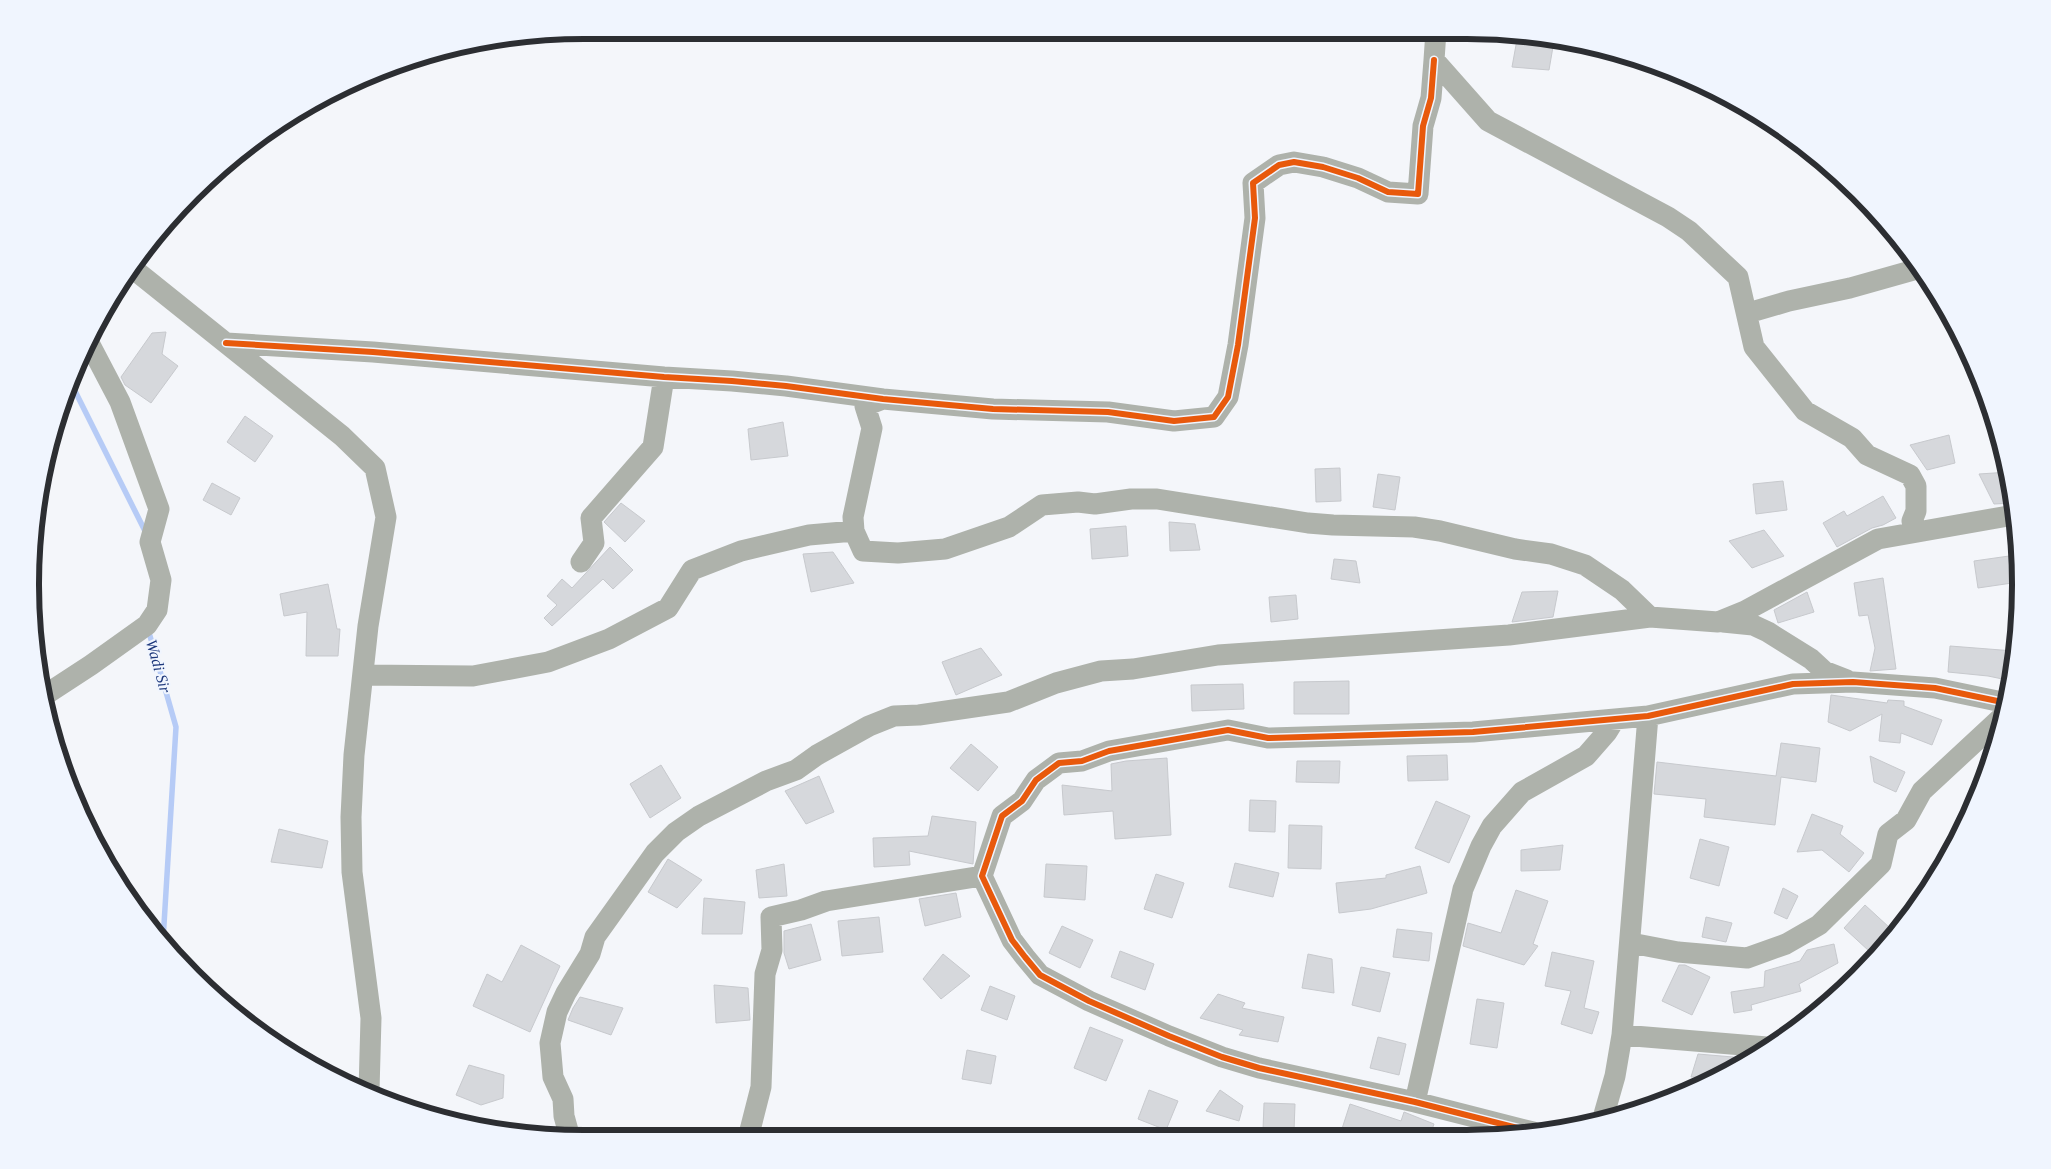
<svg xmlns="http://www.w3.org/2000/svg" width="2051" height="1169" font-family="'Times New Roman',serif">
<defs>
<pattern id="forest-firs" width="22" height="20" patternUnits="userSpaceOnUse" patternTransform="scale(1.25)"><rect width="22" height="20" fill="#d5e1fb"/><path d="M5 1l3.5 6h-7zM16 11l3.5 6h-7z" fill="#b7c1d8"/></pattern>
</defs>
<rect width="100%" height="100%" fill="#f4f6fa"/>
<!-- forest -->
<path fill="url(#forest-firs)" d="M512 35H536L399 62 407 59Z"/>
<g fill="none" stroke-linecap="round" stroke-linejoin="round">
<!-- stream -->
<path stroke="#b6cbf6" stroke-width="5.5" d="M71 383 146 533
M148 629 176 727 163 941"/>
</g>
<!-- building -->
<path fill="#d6d8dc" stroke="#c7c9cd" d="M1518 34 1554 41 1549 70 1512 67Z
M166 332 162 354 178 366 151 403 125 385 121 377 152 333Z
M245 416 273 436 255 462 227 442Z
M783 422 788 456 751 460 748 429Z
M1949 435 1955 463 1927 470 1910 445Z
M1340 468 1341 501 1316 502 1315 469Z
M2009 472 2013 503 1994 504 1979 474Z
M1378 474 1400 477 1395 510 1373 507Z
M1783 481 1787 510 1756 514 1753 484Z
M212 483 240 498 231 515 203 500Z
M1883 496 1896 518 1883 525 1872 528 1837 547 1823 523 1844 511 1847 516Z
M621 503 645 521 625 542 604 522Z
M1169 522 1195 524 1200 550 1170 551Z
M1126 526 1128 556 1092 559 1090 529Z
M1764 530 1784 556 1752 568 1729 541Z
M610 547 633 570 613 589 603 579 552 626 544 618 557 605 547 596 562 579 572 588Z
M833 552 854 583 811 592 803 554Z
M2016 555 2019 582 1978 588 1974 561Z
M1334 559 1356 561 1360 583 1331 579Z
M1883 578 1896 669 1870 671 1875 648 1868 615 1859 616 1854 583Z
M328 584 337 629H340L338 656H306L307 612 284 616 280 594Z
M1558 591 1553 617 1512 622 1522 592Z
M1807 592 1814 612 1778 623 1774 610Z
M1296 595 1298 619 1271 622 1269 597Z
M1950 646 2014 651 2012 681 1988 676 1948 672Z
M981 648 1002 675 956 695 942 662Z
M1349 681V714H1294V682Z
M1243 684 1244 709 1192 711 1191 685Z
M1831 695 1887 703 1888 700 1904 701V706L1942 720 1932 745 1901 733 1900 743 1879 741 1882 714 1850 731 1828 722Z
M1781 743 1820 748 1816 782 1781 777 1775 825 1704 817 1706 799 1654 794 1657 762 1776 776Z
M971 744 998 767 978 791 950 768Z
M1447 755 1448 780 1408 781 1407 756Z
M1870 756 1905 772 1896 792 1874 782Z
M1167 758 1171 835 1115 839 1113 811 1064 815 1062 785 1112 791 1111 764 1126 761Z
M1297 761H1340L1339 783 1296 782Z
M661 765 681 798 650 818 630 784Z
M819 776 834 812 806 824 785 791Z
M1250 800 1276 801 1275 832 1249 831Z
M1436 801 1470 816 1449 863 1415 848Z
M1812 814 1843 826 1840 834 1864 853 1849 872 1822 850 1797 852Z
M932 816 976 822 973 864 909 851 910 865 874 867 873 838 928 836Z
M1289 825 1322 826 1321 869 1288 868Z
M279 829 328 841 322 868 271 862Z
M1700 839 1729 847 1719 886 1690 878Z
M1563 845 1560 870 1521 871V850Z
M668 859 702 880 677 908 648 892Z
M1235 863 1279 873 1273 897 1229 887Z
M784 864 787 896 759 898 756 870Z
M1046 864 1087 866 1085 900 1044 897Z
M1420 866 1427 893 1371 909 1339 913 1336 883 1386 878V875Z
M1156 874 1184 883 1172 918 1144 909Z
M1783 888 1798 896 1787 919 1774 913Z
M1516 890 1548 901 1533 944 1538 946 1524 965 1463 946 1468 923 1501 933Z
M956 893 961 917 925 926 919 899Z
M704 898 745 902 742 934H702Z
M1865 905 1890 928 1869 951 1844 928Z
M879 917 883 952 842 956 838 921Z
M1706 917 1732 923 1726 942 1702 937Z
M811 924 821 960 789 969 784 953V931Z
M1062 926 1093 940 1080 968 1049 953Z
M1397 929 1432 933 1429 961 1393 957Z
M1834 944 1838 963 1799 984 1801 991 1751 1005 1752 1010 1734 1013 1731 992 1764 987 1765 971 1800 961 1807 950Z
M521 945 560 966 530 1032 473 1006 487 974 502 982Z
M1120 951 1154 964 1145 990 1111 977Z
M1552 952 1594 961 1584 1008 1599 1012 1592 1034 1561 1024 1571 991 1545 986Z
M943 954 970 976 941 999 923 979Z
M1308 954 1332 959 1334 993 1302 988Z
M1679 965H1685L1710 977 1692 1015 1662 1001Z
M1361 967 1390 973 1380 1012 1352 1005Z
M714 985 748 988 750 1020 716 1023Z
M990 986 1015 996 1007 1020 981 1010Z
M1218 994 1245 1003 1242 1008 1284 1017 1278 1042 1239 1035 1243 1030 1200 1018Z
M580 997 623 1008 611 1035 568 1020 573 1008Z
M1477 999 1504 1003 1497 1048 1470 1044Z
M1090 1027 1123 1040 1106 1081 1074 1068Z
M1378 1037 1406 1044 1399 1075 1370 1068Z
M967 1050 996 1056 991 1084 962 1079Z
M1698 1054 1733 1057 1748 1061 1717 1077H1691Z
M469 1065 504 1075 503 1098 481 1105 456 1095Z
M1149 1090 1178 1101 1166 1130 1138 1119Z
M1220 1090 1243 1106 1239 1121 1206 1111Z
M1264 1103 1295 1104 1294 1131 1263 1130Z
M1350 1104 1401 1121 1404 1112 1434 1124 1429 1138H1339Z"/>
<g fill="none" stroke-linecap="round" stroke-linejoin="round">
<!-- street -->
<path stroke="#aeb2ab" stroke-width="21" d="M1436 31 1434 60 1488 121 1668 217 1689 231 1738 277 1754 347 1805 411 1852 438 1867 455 1910 475 1916 486V511L1912 521 1916 532
M131 267 342 436 375 468 386 517 368 626 354 755 351 817 352 872 371 1018 369 1091
M1748 313 1789 301 1850 288 1921 268
M226 343 373 352 664 377 732 381 786 386 883 399 993 409 1108 412 1174 421 1214 417 1228 397 1238 345 1255 218 1253 183 1279 165 1294 162 1323 167 1358 178 1388 192 1418 194 1423 126 1431 98 1434 60
M883 399 865 406 872 428 853 517 854 531 863 551 898 553 945 549 1009 527 1042 505 1078 502 1095 504 1131 499H1157L1308 523 1333 525 1414 527 1440 531 1515 549 1551 554 1585 565 1622 590 1650 617 1718 622 1745 611 1878 539 2014 515
M581 562 594 543 591 518 653 447 664 377
M1723 622 1753 625 1768 632 1811 659 1824 671 1847 680
M363 675 473 676 548 662 609 639 668 608 692 570 741 551 809 535 854 531
M42 697 91 665 147 625 157 610 161 580 150 542 159 509 120 402 87 339
M1631 943 1678 952 1747 958 1786 944 1819 925 1881 864 1888 834 1906 820 1922 791 2004 715
M1622 1035 1767 1047
M1415 1102 1463 889 1481 846 1492 826 1522 792 1586 756 1607 732 1615 719
M1603 1118 1615 1076 1622 1035 1648 716
M1533 1132 1415 1102 1259 1068 1222 1057 1169 1036 1089 1001 1040 975 1025 957 1012 940 982 876 1002 816 1022 801 1036 780 1059 763 1082 761 1109 751 1228 730 1268 738 1473 732 1648 716 1793 684 1853 682 1935 688 2007 703
M570 1138 564 1116 563 1099 553 1077 550 1043 557 1012 566 993 590 954 595 937 655 853 676 832 699 816 766 781 796 770 817 755 869 726 894 716 919 715 1008 702 1056 683 1101 671 1133 669 1218 655 1509 635 1650 617
M748 1138 761 1087 765 974 772 950 771 917 801 910 826 901 982 876"/>
<defs>
<path id="cycleway" d="M226 343 373 352 664 377 732 381 786 386 883 399 993 409 1108 412 1174 421 1214 417 1228 397 1238 345 1255 218 1253 183 1279 165 1294 162 1323 167 1358 178 1388 192 1418 194 1423 126 1431 98 1434 60
M1533 1132 1415 1102 1259 1068 1222 1057 1169 1036 1089 1001 1040 975 1025 957 1012 940 982 876 1002 816 1022 801 1036 780 1059 763 1082 761 1109 751 1228 730 1268 738 1473 732 1648 716 1793 684 1853 682 1935 688 2007 703"/>
</defs>
<!-- cycleway casing -->
<use href="#cycleway" stroke="#f0f5fe" stroke-width="9"/>
<!-- cycleway -->
<use href="#cycleway" stroke="#e8590c" stroke-width="6"/>
</g>
<g text-anchor="middle" stroke-width="4" stroke-linejoin="round" paint-order="stroke">
<!-- water labels -->
<g font-size="16" font-style="italic" fill="#1c377b" stroke="#f0f5fe">
<text transform="translate(159 666) rotate(74)" y="6">Wadi Sir</text>
</g>
</g>
<!-- crop -->
<path d="M0 0H2051V1169H0ZM584 39H1467A545 545 0 0 1 2012 584V585A545 545 0 0 1 1467 1130H584A545 545 0 0 1 39 585V584A545 545 0 0 1 584 39Z" fill="#f0f5fe" fill-rule="evenodd"/>
<path fill="none" stroke="#2c2e32" stroke-width="6" d="M584 39H1467A545 545 0 0 1 2012 584V585A545 545 0 0 1 1467 1130H584A545 545 0 0 1 39 585V584A545 545 0 0 1 584 39Z"/>
</svg>
